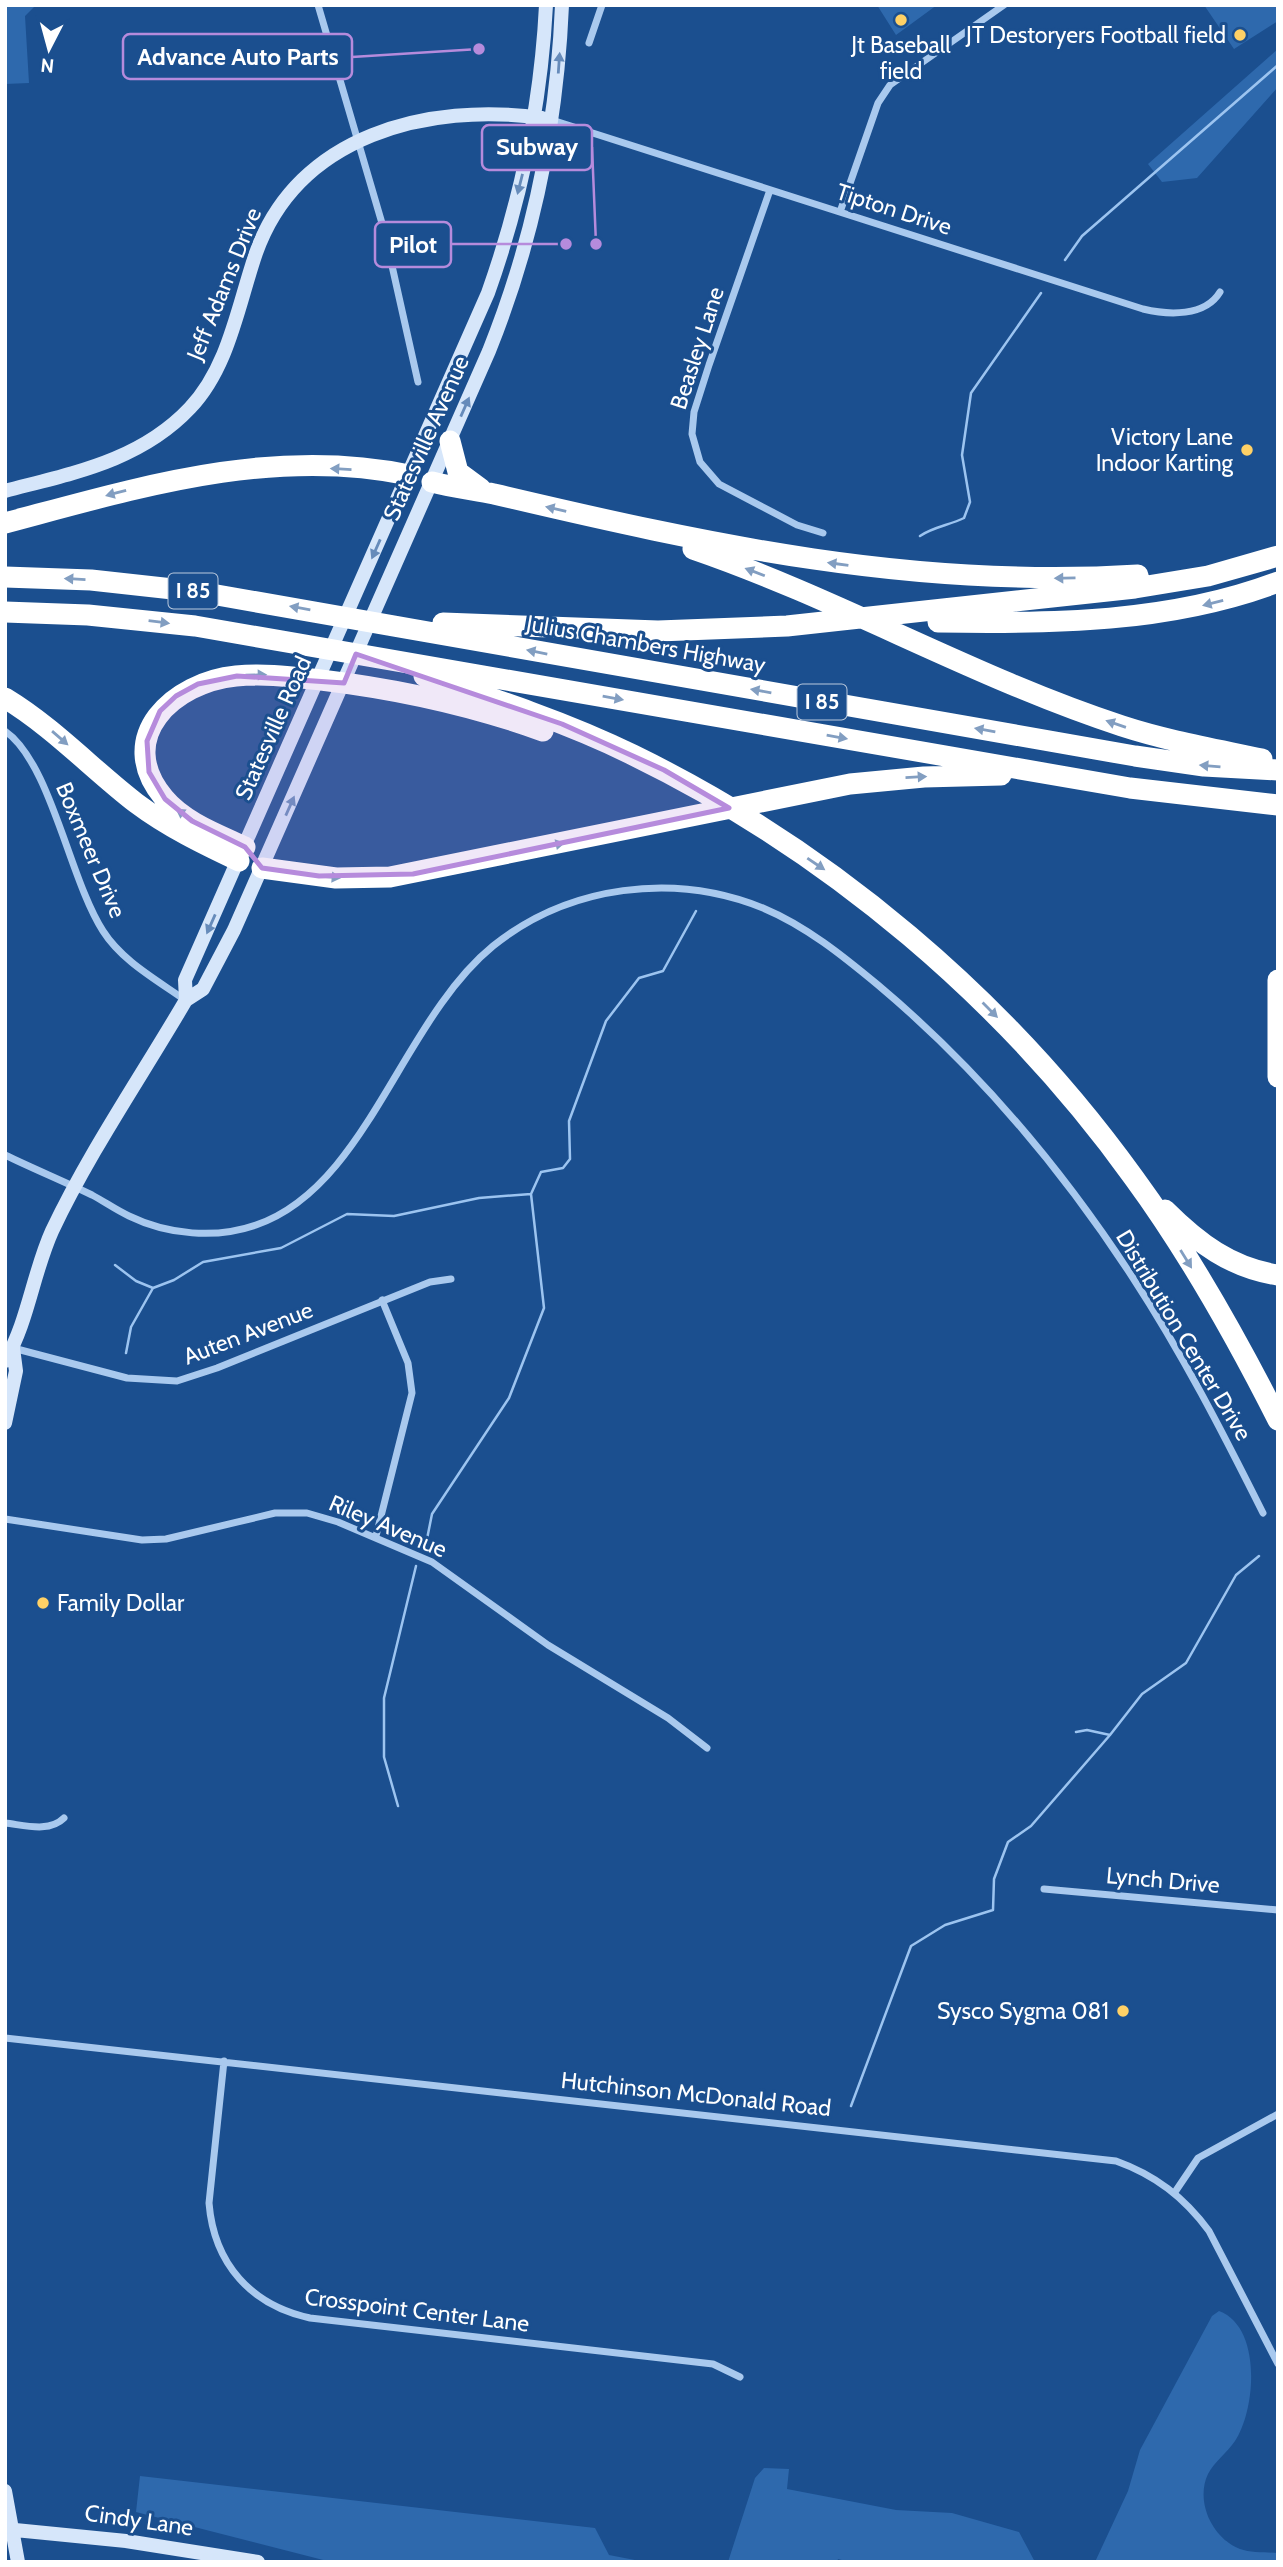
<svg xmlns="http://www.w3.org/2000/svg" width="1283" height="2567" font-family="Cabin,sans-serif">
<rect width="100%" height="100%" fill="#1b4f8f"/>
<!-- green -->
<path fill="#2e69ad" d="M5 5H36L25 16 29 83 5 84Z
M877 5H937L896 35Z
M1204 5H1278V21L1234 49Z
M1278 49V87L1197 178 1162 182 1148 164Z
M1219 2311C1262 2327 1256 2409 1235 2441 1227 2453 1214 2462 1208 2474 1195 2501 1212 2538 1240 2549 1251 2553 1267 2552 1278 2553V2562H1095L1128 2491 1140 2450 1212 2316Z
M764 2468 789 2469 787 2489 896 2510 952 2513 1019 2532 1035 2562H849L838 2559 837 2562H728L755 2478Z
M140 2476 595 2528 609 2555 645 2562H331L136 2512Z"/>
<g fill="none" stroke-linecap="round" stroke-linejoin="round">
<!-- stream -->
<path stroke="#9cc4f0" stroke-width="2.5" d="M1065 260 1082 236 1278 65
M920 536C933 527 950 525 964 518L970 502 962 455 971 393 1041 293
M115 1265 136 1281 153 1288
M126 1353 131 1327 153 1288 174 1280 203 1262 281 1248 347 1214 394 1216 479 1198 531 1194
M426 1544 432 1514 509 1398 544 1308 531 1194 541 1172 563 1168 570 1159 569 1121 606 1021 639 978 663 971 696 911
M1076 1732 1087 1730 1110 1735
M398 1806 384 1757V1698L416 1566
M851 2106 911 1946 945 1925 993 1910 994 1879 1008 1842 1031 1826 1110 1735 1142 1694 1186 1663 1236 1575 1259 1556"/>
<!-- street -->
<path stroke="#a9c9ee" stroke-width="7" d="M318 5 384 230 418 382
M589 43 602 5
M552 120 1143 309C1168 315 1205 317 1220 292
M770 190 709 365 694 412 692 434 700 462 719 484 797 525 823 533
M840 212 878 103 890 85 1004 5
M5 731C51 763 69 878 103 931 122 961 157 980 185 1000
M5 1155C34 1169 63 1181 92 1195 105 1202 116 1210 129 1216 168 1235 216 1239 256 1225 367 1187 401 1021 493 946 569 885 674 872 763 908 806 926 843 956 878 985 978 1069 1062 1169 1133 1278 1182 1353 1223 1433 1263 1513
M13 1348 127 1378 177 1381 217 1368 430 1282 451 1279
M5 1519 142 1540 166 1539 275 1513H307L338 1522 432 1562 548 1645 668 1718 707 1748
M376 1536 412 1393 408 1363 382 1300
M5 1823C24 1825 49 1833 64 1818
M1044 1889 1278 1910
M5 2038 1116 2161C1155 2175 1184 2197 1209 2231L1278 2364
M224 2061 209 2203C214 2264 251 2305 310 2318L713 2364 740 2377
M1175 2192 1198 2158 1278 2114"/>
<!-- secondary -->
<path stroke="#d6e6fa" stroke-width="14" d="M5 491C73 473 140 461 190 408 229 367 238 305 256 253 298 135 428 102 542 118
M186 1000 185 980 488 293C521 200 541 104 546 5
M5 1361C28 1322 33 1273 52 1231 90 1151 141 1077 186 1000L203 989 234 930 489 351C534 239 557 125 562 5
M5 1423 16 1371 13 1348
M5 2491 18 2562
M5 2529 126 2541 258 2562"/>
<!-- highway -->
<path stroke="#fff" stroke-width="21" d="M450 441 458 472 481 489
M432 482C452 487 474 490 494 494 710 545 914 589 1138 575
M5 523C137 488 271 446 409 475
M693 549C839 599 975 678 1122 726 1168 741 1215 749 1262 759
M5 577 91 580 200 592 1135 756 1204 766 1278 770
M5 612 88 615 195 626 1130 788 1278 805
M938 622C1051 624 1170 623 1278 582
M443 623 658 631 787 626 1135 588 1208 576 1278 556
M424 676C495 699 566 722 633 755 830 851 1006 1000 1134 1178 1189 1253 1236 1337 1278 1420
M5 698C53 727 92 769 136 803 168 827 203 844 239 861
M245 847C217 834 184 822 164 798 113 737 174 682 236 676 264 673 293 677 321 680 396 689 471 705 543 731
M262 868 336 878 390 877 850 784 924 777 1001 775
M1278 980V1077
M1165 1210C1198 1243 1231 1268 1278 1275"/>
</g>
<!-- one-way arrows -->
<defs><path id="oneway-solid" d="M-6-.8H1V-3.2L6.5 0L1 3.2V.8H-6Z" transform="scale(1.75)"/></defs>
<g fill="#668bba">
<use href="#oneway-solid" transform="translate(559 63) rotate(-86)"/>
<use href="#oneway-solid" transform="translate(520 184) rotate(104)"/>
<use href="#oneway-solid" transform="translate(465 407) rotate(-66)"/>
<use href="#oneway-solid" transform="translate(376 549) rotate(114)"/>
<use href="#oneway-solid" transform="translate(290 806) rotate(-66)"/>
<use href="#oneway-solid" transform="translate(211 924) rotate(114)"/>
</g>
<g fill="#829ec1">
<use href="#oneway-solid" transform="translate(341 469) rotate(-177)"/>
<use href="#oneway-solid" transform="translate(116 493) rotate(165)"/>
<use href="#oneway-solid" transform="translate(556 509) rotate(-167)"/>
<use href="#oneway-solid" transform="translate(838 564) rotate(-172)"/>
<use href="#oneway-solid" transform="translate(755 572) rotate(-159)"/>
<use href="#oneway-solid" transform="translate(1065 578) rotate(179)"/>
<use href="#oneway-solid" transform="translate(75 579) rotate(-177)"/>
<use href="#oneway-solid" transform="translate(1213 603) rotate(166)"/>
<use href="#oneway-solid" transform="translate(300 608) rotate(-170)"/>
<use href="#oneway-solid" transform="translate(159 622) rotate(7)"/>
<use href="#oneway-solid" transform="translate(537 652) rotate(-169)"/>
<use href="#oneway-solid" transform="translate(256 675) rotate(-1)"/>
<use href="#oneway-solid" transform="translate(761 691) rotate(-170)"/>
<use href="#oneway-solid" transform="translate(613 698) rotate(10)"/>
<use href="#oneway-solid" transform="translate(1116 724) rotate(-161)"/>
<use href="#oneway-solid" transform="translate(985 730) rotate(-170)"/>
<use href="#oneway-solid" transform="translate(837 737) rotate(10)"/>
<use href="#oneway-solid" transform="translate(60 738) rotate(41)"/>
<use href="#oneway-solid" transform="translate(1210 766) rotate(-175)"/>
<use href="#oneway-solid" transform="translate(916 777) rotate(-3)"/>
<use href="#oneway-solid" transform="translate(185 815) rotate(-146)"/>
<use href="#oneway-solid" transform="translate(554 845) rotate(-12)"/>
<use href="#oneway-solid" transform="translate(816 864) rotate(34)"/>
<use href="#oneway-solid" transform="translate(330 877) rotate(5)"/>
<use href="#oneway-solid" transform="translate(990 1010) rotate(45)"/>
<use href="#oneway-solid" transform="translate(1186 1259) rotate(58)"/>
</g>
<!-- marked area -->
<path fill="#b68bdc" fill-opacity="0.2" stroke="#b68bdc" stroke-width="5" stroke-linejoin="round" d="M356 654 562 724 664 770 729 808 413 874 319 876 262 868 245 847 192 821 165 799 149 772 147 741 160 711 176 696 198 684 237 676 344 683Z"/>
<!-- markers -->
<g fill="#ffd166" stroke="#1b4f8f" stroke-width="2.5">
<circle cx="901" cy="20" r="7"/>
<circle cx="1240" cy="35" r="7"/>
<circle cx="1247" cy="450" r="7"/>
<circle cx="43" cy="1603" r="7"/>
<circle cx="1123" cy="2011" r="7"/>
</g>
<g text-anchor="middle" stroke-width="6" stroke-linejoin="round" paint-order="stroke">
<!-- shield labels -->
<g fill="#1b4f8f" stroke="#bbcadd" stroke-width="2">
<rect x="168.5" y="573.5" width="49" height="35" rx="5"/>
<rect x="797.5" y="684.5" width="49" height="35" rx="5"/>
</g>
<g font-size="21" font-weight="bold" fill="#fff">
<text x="193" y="598">I 85</text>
<text x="822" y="709">I 85</text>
</g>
<!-- poi labels -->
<g font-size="23" fill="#fff" stroke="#1b4f8f" text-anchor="end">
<text x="1226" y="43">JT Destoryers Football field</text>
<text x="901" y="53" text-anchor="middle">Jt Baseball<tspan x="901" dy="26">field</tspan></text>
<text x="1233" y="445">Victory Lane<tspan x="1233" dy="26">Indoor Karting</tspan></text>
<text x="57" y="1611" text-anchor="start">Family Dollar</text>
<text x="1109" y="2019">Sysco Sygma 081</text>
</g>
<!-- street labels -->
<g font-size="23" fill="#fff" stroke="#1b4f8f">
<text transform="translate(894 209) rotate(18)" y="8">Tipton Drive</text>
<text transform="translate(224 284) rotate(-68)" y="8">Jeff Adams Drive</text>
<text transform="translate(697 348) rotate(-72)" y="8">Beasley Lane</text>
<text transform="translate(426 438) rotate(-66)" y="8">Statesville Avenue</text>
<text transform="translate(646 644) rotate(10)" y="8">Julius Chambers Highway</text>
<text transform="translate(273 728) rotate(-66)" y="8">Statesville Road</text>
<text transform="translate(91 850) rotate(67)" y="8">Boxmeer Drive</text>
<text transform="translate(248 1333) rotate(-21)" y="8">Auten Avenue</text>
<text transform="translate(1184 1335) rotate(59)" y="8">Distribution Center Drive</text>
<text transform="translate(388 1526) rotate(23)" y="8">Riley Avenue</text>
<text transform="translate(1163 1880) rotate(5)" y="8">Lynch Drive</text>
<text transform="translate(696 2094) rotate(6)" y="8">Hutchinson McDonald Road</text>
<text transform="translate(417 2310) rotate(7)" y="8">Crosspoint Center Lane</text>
<text transform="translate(139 2520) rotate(8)" y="8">Cindy Lane</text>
</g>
</g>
<!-- callouts -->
<path fill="none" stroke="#b68bdc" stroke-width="2.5" d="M479 49L352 57M596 244L592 147M566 244L451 244"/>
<g fill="#b68bdc" stroke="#1b4f8f" stroke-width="2.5">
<circle cx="479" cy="49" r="7"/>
<circle cx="596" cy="244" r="7"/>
<circle cx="566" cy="244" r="7"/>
</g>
<g fill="#1b4f8f" stroke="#b68bdc" stroke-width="2.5">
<rect x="123" y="34" width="229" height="45" rx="7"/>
<rect x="482" y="125" width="110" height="45" rx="7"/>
<rect x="375" y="222" width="76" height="45" rx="7"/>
</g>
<g font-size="24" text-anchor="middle" font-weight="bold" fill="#fff">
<text x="238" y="65">Advance Auto Parts</text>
<text x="537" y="155">Subway</text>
<text x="413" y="253">Pilot</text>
</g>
<!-- border -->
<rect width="1283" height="2567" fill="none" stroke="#ffffff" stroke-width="14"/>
<!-- north arrow -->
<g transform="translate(49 49) rotate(186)" stroke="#1b4f8f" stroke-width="5" paint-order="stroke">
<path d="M0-5L12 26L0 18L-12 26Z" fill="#ffffff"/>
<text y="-10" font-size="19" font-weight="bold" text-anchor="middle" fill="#ffffff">N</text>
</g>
</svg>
